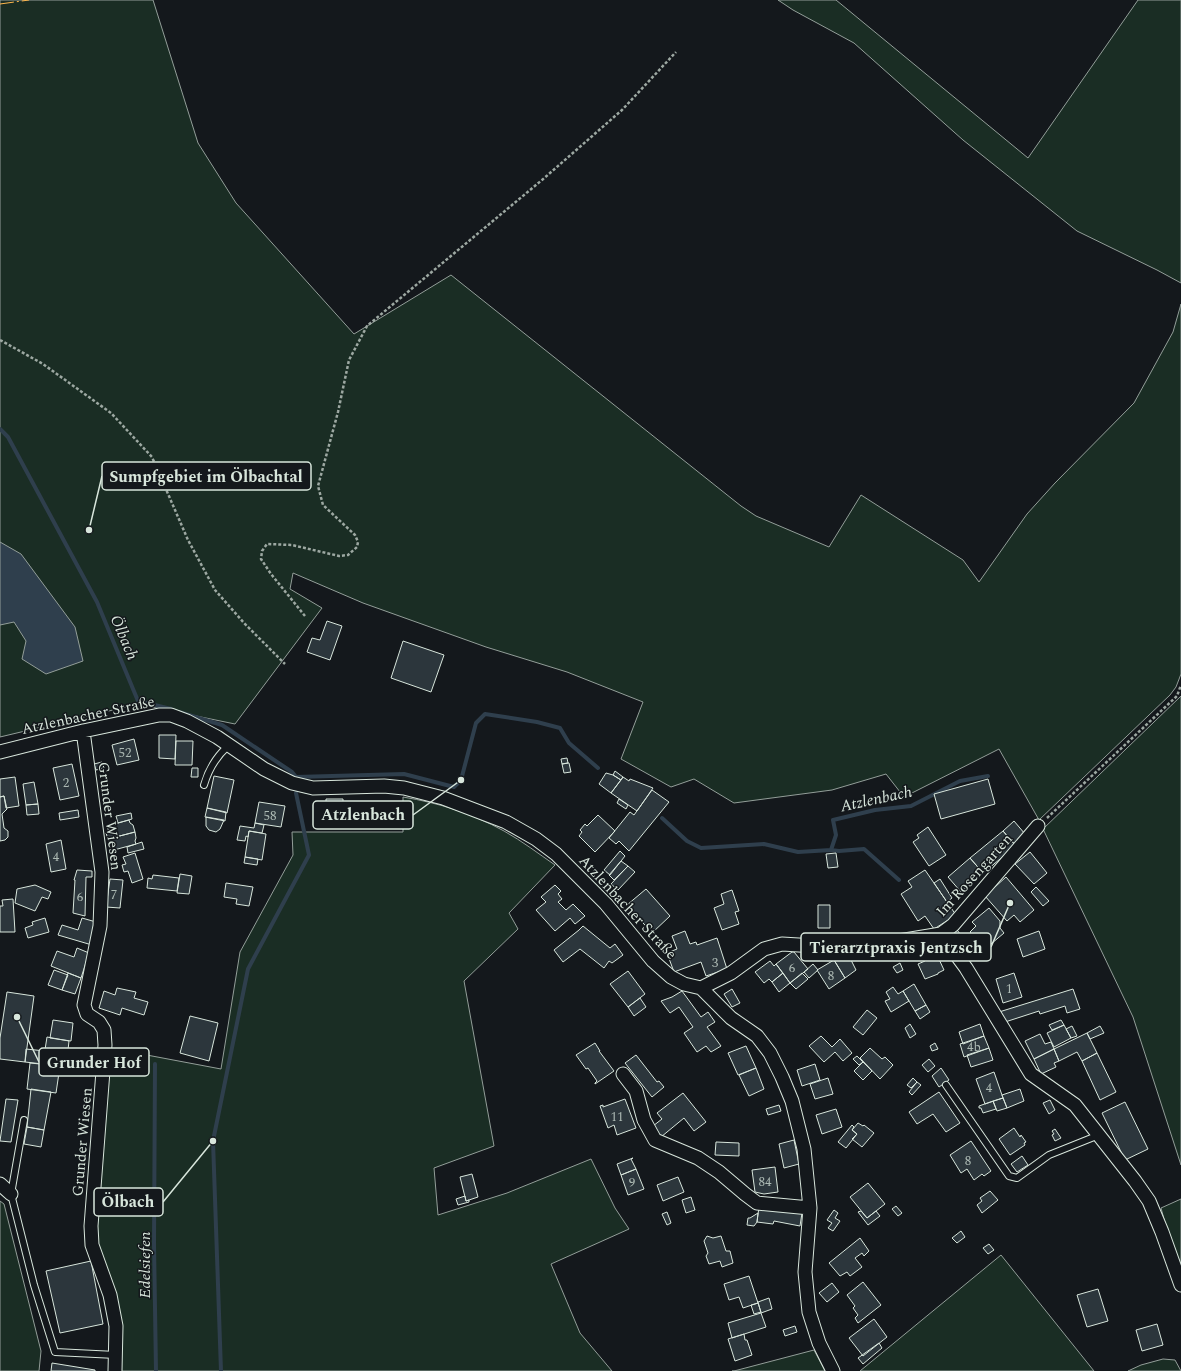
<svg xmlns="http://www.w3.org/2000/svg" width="1181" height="1371" font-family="Spectral,serif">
<rect width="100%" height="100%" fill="#14181c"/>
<!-- green -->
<path fill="#1a2d24" stroke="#939e99" d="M0 0H153L198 143 236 203 354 334 451 275 741 506 756 516 829 547 861 495 963 560 979 582 1027 514 1055 483 1134 403 1173 332 1181 304V674L1176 687 1170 695 1039 820 999 749 904 797 886 774 832 790 734 803 694 779 671 787 621 759 643 702 567 672 486 647 363 603 293 573 290 589 322 608 235 724 138 704 0 737Z
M778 0H836L1028 158 1138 0H1181V283L1157 270 1077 231 963 140 854 43 793 10Z
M1181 696V1165L1133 1017 1043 829Z
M403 797C439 803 471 813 504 831 522 841 539 854 555 865L509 913 518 929 464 981 494 1146 434 1168 438 1215 507 1193 591 1159 615 1208 629 1229 551 1264 580 1333 612 1371H112V1331L102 1285 87 1241 99 1046 221 1069 240 952 293 855 292 832H403Z
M1181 1199V1267L1170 1241 1161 1208Z
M0 1201 4 1204 41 1351 39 1371H0Z
M1001 1255 1094 1371H860Z
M814 1350 825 1371H732H734Z
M1163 1359 1175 1360 1181 1371H1128L1141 1365Z"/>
<!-- water -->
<path fill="#2f3f4d" stroke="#939e99" d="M0 542 21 554 75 627 83 661 46 674 22 659 26 641 14 622 0 625Z"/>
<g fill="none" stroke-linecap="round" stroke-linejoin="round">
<!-- stream -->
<path stroke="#2f3f4d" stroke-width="4" d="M0 429 8 437 97 602 138 701 171 709
M179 712 222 725 292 772 296 777 404 774 454 787 461 780 476 723 485 714 537 722 560 728 569 743 598 768
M662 818 687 841 701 848 764 844 798 852 831 850 836 835 833 820 875 810 911 806 960 781 988 776
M831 850 839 851 864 849 899 880
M155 1064 154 1244 156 1371
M221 1371 213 1141 248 969 309 855 296 793"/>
</g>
<!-- building -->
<path fill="#2c363c" stroke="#d8e6dc" d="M327 621 342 626 330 660 307 652 312 638 320 640Z
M403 641 444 655 431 692 391 678Z
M159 735H176L175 759 159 758Z
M134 739 139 760 117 765 112 745Z
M176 741H193L192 765H175Z
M567 758 568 763 562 764 561 759Z
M102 762 104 768 96 770 94 764Z
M568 763H569L571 772 564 773 562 764Z
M72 764 79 796 60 800 53 768Z
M192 768H198V777H191Z
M615 771 623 777 621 780 613 775Z
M606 773 613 775 621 780 611 793 599 784Z
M214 776 234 780 227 813 207 808Z
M15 777 19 806 6 808 4 796 0 797V779Z
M623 777 629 781 630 779 653 788 637 811 611 793Z
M988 779 995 804 941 819 934 794Z
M34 782 38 804 26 805 23 784Z
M652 790 669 802 629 851 619 841 616 844 609 838 630 812 634 815Z
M4 796 7 809 2 814 4 828 8 831V837L5 840 0 841V797Z
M326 799H343V818H326Z
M619 799 628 805 626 809 617 803Z
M259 802 285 806 281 827 255 823Z
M38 804 39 814 27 815 26 805Z
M207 808 226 812 225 821 205 817Z
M78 810 79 817 60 820 59 813Z
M131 813 132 819 118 823 116 816Z
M598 815 615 831 595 852 579 836 582 832 580 830 585 824 587 826Z
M206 817 224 820 220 829 216 832 209 830 206 826Z
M129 820 130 823 133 825 135 832 108 839 106 833 109 832 107 826Z
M1014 821 1025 834 1016 846 1003 831Z
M255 823 264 825 262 833 249 831 248 837 246 836 245 841 237 840 240 826 254 828Z
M928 827 946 855 929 866 913 842 919 838 917 835Z
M249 831 266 834 262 860 245 857Z
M1003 831 1016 846 983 873 970 858Z
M135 832 136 838 135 841 136 844 114 850 112 844 110 845 108 839Z
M61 840 66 869 51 872 46 844Z
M142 842 144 849 128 853 127 847Z
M620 851 625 856 610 875 604 870Z
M1030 852 1047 873 1034 884 1015 864Z
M135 853 143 879 132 883 128 871 124 872 122 865 126 864 123 857Z
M836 853 838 867 828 868 826 854Z
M245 857 258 859 257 865 244 863Z
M970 858 983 873 961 892 948 877Z
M621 861 628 866 614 880 609 875Z
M628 866 635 872 618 890 611 884Z
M77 870 92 871V877H86L85 916 73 913 75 880H74Z
M925 870 956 915 934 929 925 916 918 921 901 894 912 887 908 881Z
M180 874 192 876 189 894 177 893Z
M153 875 179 878 177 891 147 888 148 878 152 879Z
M1006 877 1034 910 1020 922 1014 915 1007 921 985 896Z
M110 879 123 880 120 908 106 907Z
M940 879 952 898 947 902 934 883Z
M226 883 253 887 249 906 236 904 237 899 224 897Z
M35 885 51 892 48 899 42 897 35 911 15 903 17 889Z
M555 885 561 891 558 894 562 899 558 902 566 910 573 904 585 916 575 924 570 918 555 931 536 910 546 902 541 897Z
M1036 887 1049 901 1043 906 1031 892Z
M646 889 670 916 652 933 627 905Z
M732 890 739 911 735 912 739 924 722 930 714 908 724 904 721 894Z
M13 899 15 932H0V906H3L2 900Z
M818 905H830V928H818Z
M989 908 1000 921V928L1004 933 985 949 970 932 976 926 972 922Z
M45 918 49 932 28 938 25 928 33 925 32 922Z
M82 918 96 922 92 945 58 935 62 925 78 930Z
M583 926 610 948 615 944 623 955 612 963 609 961 604 968 580 949 563 962 554 950 579 930Z
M957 930 967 942 960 948 950 936Z
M685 931 690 944 696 942 697 945 717 938 727 969 706 976 701 962 674 972 667 953 677 949 672 936Z
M1039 931 1045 949 1023 957 1017 939Z
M77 948 89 953 81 978 51 966 57 951 74 957Z
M792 952H794L808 969 790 983 776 964Z
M848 954 856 970 845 978 834 960 841 955Z
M937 955 944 970 938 973V974L925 979 918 964 925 961 924 960Z
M834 960 845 978 829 989 817 970Z
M770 961 774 966 776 964 783 973 772 982 769 979 764 983 755 972Z
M900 963 903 970 897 973 893 967Z
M813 964 818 970 809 978 804 972Z
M54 970 68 975 62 990 48 985Z
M628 971 645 994 628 1007 610 984Z
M68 973 81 978 75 994 62 990Z
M783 973 790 983 779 992 772 982Z
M802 973 808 979 796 989 790 983Z
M1014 973 1022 997 1003 1003 996 979Z
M914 984 926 1005 915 1011 903 991Z
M893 987 898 994 903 991 909 1001 891 1012 885 1001 890 999 886 992Z
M117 988 136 992 134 998 148 1002 144 1015 122 1008 120 1015 99 1008 104 991 115 995Z
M732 989 740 1003 732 1007 724 994Z
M1073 989 1080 1009 1067 1013 1065 1006 1040 1014 1039 1011 1002 1023 999 1012Z
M682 991 701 1017 708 1012 715 1022 707 1027 721 1046 711 1052 706 1046 697 1052 684 1033 693 1027 679 1007 670 1013 661 1001 672 997Z
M7 992 34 996 25 1062 0 1059V1038Z
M640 998 646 1007 634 1016 628 1007Z
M926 1005 930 1012 920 1019 915 1011Z
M867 1010 877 1018 863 1035 853 1027Z
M190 1016 218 1023 209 1061 180 1053Z
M53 1020 73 1023 71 1041 50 1038Z
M1061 1020 1064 1025 1052 1030 1049 1025Z
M910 1024 916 1034 910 1038 905 1028Z
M980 1024 984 1036 963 1044 959 1032Z
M1064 1025 1071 1038 1054 1047 1047 1033Z
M1072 1026 1077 1036 1071 1038 1066 1029Z
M1100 1026 1104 1033 1090 1039 1087 1033Z
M1087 1033 1097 1053 1082 1061 1077 1052 1059 1061 1054 1049Z
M1040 1034 1045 1044 1051 1042 1054 1049 1034 1059 1025 1041Z
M821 1036 832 1047 840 1039 852 1053 843 1061 835 1052 824 1062 809 1046Z
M984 1036 989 1048 964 1057 960 1044Z
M47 1037 69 1041 67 1059 44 1056Z
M595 1043 600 1051H599L614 1071 595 1084V1083L597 1081 588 1068 586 1069 576 1055Z
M935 1043 938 1049 932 1051 930 1046Z
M746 1046 756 1068 738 1075 728 1053Z
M870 1048 882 1059 885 1057 893 1065 880 1079 860 1058Z
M989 1048 993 1060 971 1067 967 1055Z
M26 1049 45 1051 43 1064 25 1062Z
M1054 1049 1059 1061 1054 1063 1056 1067 1041 1074 1034 1059Z
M1097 1053 1116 1092 1100 1100 1082 1061Z
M636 1055 657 1082 659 1081 664 1087 652 1097 625 1063Z
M857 1056 863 1062 859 1065 853 1059Z
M929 1059 935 1066 928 1072 922 1065Z
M863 1062 872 1071 863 1080 854 1071Z
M30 1063 60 1066 56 1093 27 1089Z
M815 1064 820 1080 802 1086 797 1070Z
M756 1068 764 1089 749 1096 739 1075Z
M941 1068 949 1080 939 1087 932 1076Z
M994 1072 1003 1098 985 1104 976 1079Z
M828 1078 833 1094 815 1099 810 1084Z
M913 1078 917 1082 911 1088 907 1085Z
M917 1082 921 1085 912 1095 909 1092Z
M31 1089 51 1092 44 1130 27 1127Z
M1020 1089 1024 1101 1007 1108 1002 1095Z
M939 1092 960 1123 946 1132 933 1114 917 1124 909 1112Z
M683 1093 706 1122 694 1131 684 1118 661 1137 653 1126 662 1119 657 1113Z
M1003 1098 1007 1108 997 1111 993 1101Z
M6 1099 18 1100 11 1142 0 1141Z
M625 1099 636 1128 617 1135 614 1125 608 1128 600 1106 603 1105V1107Z
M1050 1100 1055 1110 1049 1114 1043 1103Z
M993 1101 996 1109 983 1113 981 1108H979V1106Z
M1125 1102 1148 1149 1125 1160 1102 1113Z
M779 1105 781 1111 768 1115 766 1109Z
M836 1109 842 1127 822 1134 816 1115Z
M858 1123 863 1126 864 1125 874 1133 862 1147 852 1139 857 1134 852 1130Z
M852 1125 854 1127 852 1130 857 1134 846 1148 838 1142Z
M27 1127 44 1130 41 1147 24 1144Z
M1014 1128 1020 1137 1021 1135 1026 1142 1024 1143 1025 1145 1010 1155 999 1139Z
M1055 1129 1061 1138 1055 1141 1052 1135 1054 1134 1052 1131Z
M794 1140 799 1164 784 1168 779 1144Z
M971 1141 991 1171 984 1176 982 1174 974 1180 967 1169 961 1173 950 1155Z
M716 1142 739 1143V1156L715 1155Z
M1022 1156 1028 1165 1017 1172 1011 1164Z
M633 1158 631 1159 636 1169 621 1175 617 1164Z
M775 1167 778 1192 764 1194 755 1192 752 1170Z
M636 1169 644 1189 628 1195 621 1175Z
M472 1174 478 1197 466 1201 460 1177Z
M678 1177 684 1192 663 1201 657 1185Z
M868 1183 885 1204 867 1218 850 1197Z
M990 1191 998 1200 982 1213 977 1205 982 1201 980 1198Z
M465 1196 466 1201 469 1200V1202L458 1205 456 1199Z
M691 1197 695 1210 686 1213 682 1200Z
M896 1206 902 1213 898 1216 892 1209Z
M759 1207 802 1213 800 1226 774 1221 773 1224 757 1222Z
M834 1210 838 1213 835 1218 840 1221 833 1231 828 1228 832 1223 827 1220Z
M861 1211 867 1218 876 1211 880 1216 868 1225 858 1212Z
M667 1212 671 1223 667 1225 662 1214Z
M758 1213 757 1222 754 1226 747 1225 748 1218H750Z
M961 1231 965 1237 957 1243 952 1238Z
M707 1236 713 1238 721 1236 726 1251H730L733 1263 722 1267 720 1261 709 1264 706 1256 708 1253 704 1241Z
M860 1238 869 1251 864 1256 862 1253 855 1258 862 1267 850 1276 847 1272 840 1276 829 1263Z
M989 1244 994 1250 988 1254 983 1248Z
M91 1261 103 1324 60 1333 46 1271Z
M749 1276 758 1303 743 1308 739 1297 729 1300 724 1284Z
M863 1282 881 1305 858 1323 855 1318 858 1315 853 1308 855 1306 847 1295Z
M832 1283 839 1292 827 1302 819 1293Z
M1098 1289 1108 1321 1087 1327 1077 1295Z
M769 1298 772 1309 761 1313 758 1302Z
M758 1303 761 1312 754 1314 751 1305Z
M761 1313 766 1327 732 1338 728 1323Z
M874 1319 887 1337 863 1356 849 1338Z
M1157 1324 1163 1345 1142 1351 1136 1330Z
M795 1326 797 1332 785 1336 783 1330Z
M744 1334 745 1340H747L752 1355 735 1361 728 1339Z
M879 1343 882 1348 863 1364 858 1358Z
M52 1363 95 1370V1371H51Z"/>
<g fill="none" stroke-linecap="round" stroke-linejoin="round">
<defs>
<path id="lane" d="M204 785C208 771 217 756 228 746
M946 1085 1009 1176 1017 1178 1049 1155 1099 1135
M24 1120 11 1194 34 1285 55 1352 116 1355"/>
<path id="street" d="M83 731 102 872 100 926 84 1005 87 1014 99 1022 104 1030 105 1045 91 1226 92 1245 110 1295 116 1326 115 1371
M0 752 83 731 159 715H171L187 721 217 737 264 769 292 783 313 788 384 786 404 788 443 798 506 822 536 839 556 854 606 904 653 961 671 977 684 984 701 988 731 1018 757 1036 770 1053 782 1077 792 1101 804 1149 810 1208 805 1272 809 1312 819 1343 833 1371
M941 934 966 968 1031 1074 1075 1105 1135 1181 1149 1201 1162 1232 1181 1285
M701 988 731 973 764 949 782 944 832 947 887 943 941 934 953 925 1038 826
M623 1074 636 1091 644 1120 655 1140 698 1158 719 1172 745 1194 757 1203 810 1208
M0 1184 11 1194"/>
</defs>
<!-- lane casing -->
<use href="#lane" stroke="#d8e6dc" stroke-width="8"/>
<!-- street casing -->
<use href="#street" stroke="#d8e6dc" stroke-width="15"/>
<!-- path -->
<path stroke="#9da8a2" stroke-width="2.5" stroke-dasharray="3 2" stroke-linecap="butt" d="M0 340 43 364 111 413 152 457 188 540 215 590 244 623 285 664
M305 616 271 574 261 559 262 551 267 544 292 545 339 556 348 555 357 547 358 542 355 535 323 505 318 486 338 412 349 360 367 326 542 180 622 110 676 52
M1047 818 1177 696 1181 685"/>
<!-- lane -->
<use href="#lane" stroke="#14181c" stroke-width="6"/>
<!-- street -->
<use href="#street" stroke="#14181c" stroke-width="13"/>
<!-- power -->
<path stroke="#ffb74d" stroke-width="1" stroke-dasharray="14 3 2 3" stroke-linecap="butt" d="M0 4 29 0"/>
</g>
<g text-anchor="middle" stroke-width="3" stroke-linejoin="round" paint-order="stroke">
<!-- number labels -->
<g font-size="13" fill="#adbab4">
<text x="125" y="757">52</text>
<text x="66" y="787">2</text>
<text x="270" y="820">58</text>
<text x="56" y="861">4</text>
<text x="114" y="899">7</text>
<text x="80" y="901">6</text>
<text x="715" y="967">3</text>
<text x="792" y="972">6</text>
<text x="831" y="980">8</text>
<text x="1009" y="993">1</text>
<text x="974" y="1051">4b</text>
<text x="989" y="1092">4</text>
<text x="617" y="1121">11</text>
<text x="968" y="1165">8</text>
<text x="765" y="1186">84</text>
<text x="632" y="1187">9</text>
</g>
<!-- street labels -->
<g font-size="15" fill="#d8e6dc" stroke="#14181c">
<text transform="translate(88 715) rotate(-12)" y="5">Atzlenbacher Straße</text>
<text transform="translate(110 816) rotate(83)" y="5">Grunder Wiesen</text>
<text transform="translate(974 875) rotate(-48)" y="5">Im Rosengarten</text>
<text transform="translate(628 907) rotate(47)" y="5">Atzlenbacher Straße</text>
<text transform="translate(82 1142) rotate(-85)" y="5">Grunder Wiesen</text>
</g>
<!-- water labels -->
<g font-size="16" font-style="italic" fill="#d8e6dc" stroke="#14181c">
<text transform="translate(125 637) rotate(67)" y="6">Ölbach</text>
<text transform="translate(876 798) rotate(-12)" y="6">Atzlenbach</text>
<text transform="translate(144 1265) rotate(-90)" y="6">Edelsiefen</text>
</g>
</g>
<!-- callouts -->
<path fill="none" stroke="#d8e6dc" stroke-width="1.5" d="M89 530L102 476M461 780L413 815M1010 903L991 947M17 1017L39 1062M213 1141L163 1202"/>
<g fill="#d8e6dc" stroke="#14181c" stroke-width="1.5">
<circle cx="89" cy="530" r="4"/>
<circle cx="461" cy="780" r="4"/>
<circle cx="1010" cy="903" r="4"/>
<circle cx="17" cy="1017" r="4"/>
<circle cx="213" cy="1141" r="4"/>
</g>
<g fill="#14181c" stroke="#d8e6dc" stroke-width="1.5">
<rect x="102" y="462" width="209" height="28" rx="4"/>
<rect x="313" y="801" width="100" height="28" rx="4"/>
<rect x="801" y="933" width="190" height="28" rx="4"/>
<rect x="39" y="1048" width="110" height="28" rx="4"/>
<rect x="94" y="1188" width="69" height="28" rx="4"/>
</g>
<g font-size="16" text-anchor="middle" font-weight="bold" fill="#d8e6dc">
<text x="206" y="482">Sumpfgebiet im Ölbachtal</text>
<text x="363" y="820">Atzlenbach</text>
<text x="896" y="953">Tierarztpraxis Jentzsch</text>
<text x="94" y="1068">Grunder Hof</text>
<text x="128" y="1207">Ölbach</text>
</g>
</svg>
